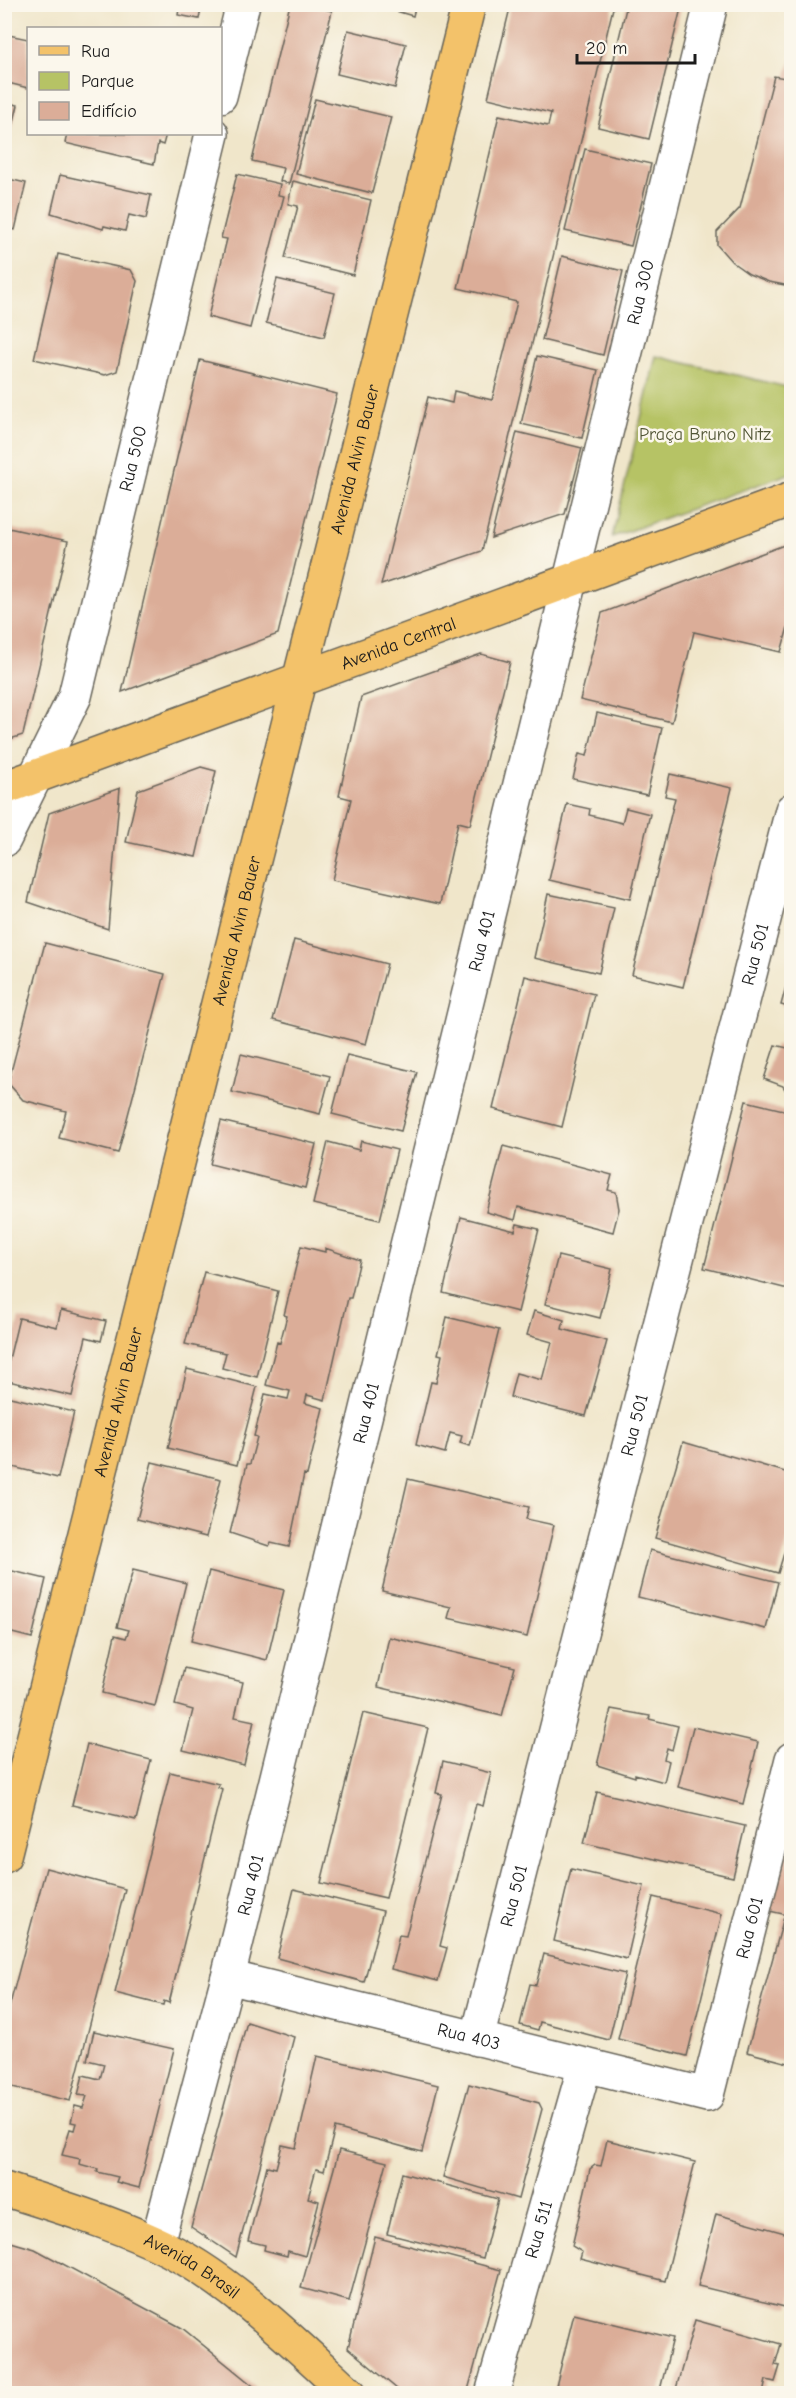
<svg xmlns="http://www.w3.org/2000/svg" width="796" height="2398" font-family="'Comic Neue',sans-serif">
<rect width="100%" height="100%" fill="#fbf7ec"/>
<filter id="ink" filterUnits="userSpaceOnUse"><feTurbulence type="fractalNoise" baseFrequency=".0167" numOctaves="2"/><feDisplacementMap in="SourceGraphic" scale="12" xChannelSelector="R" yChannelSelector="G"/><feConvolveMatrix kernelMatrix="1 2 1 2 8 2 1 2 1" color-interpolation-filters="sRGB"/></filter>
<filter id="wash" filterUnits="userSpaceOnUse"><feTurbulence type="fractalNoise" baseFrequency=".008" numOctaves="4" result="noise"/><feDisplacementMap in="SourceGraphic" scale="24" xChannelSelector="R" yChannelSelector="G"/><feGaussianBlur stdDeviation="1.35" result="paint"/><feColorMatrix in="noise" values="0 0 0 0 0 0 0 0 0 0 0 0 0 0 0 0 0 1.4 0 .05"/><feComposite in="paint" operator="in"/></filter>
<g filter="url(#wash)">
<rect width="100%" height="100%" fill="#f0e6ca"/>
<!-- green -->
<path fill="#b6c365" stroke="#697040" stroke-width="1.5" d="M656 356 791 388V473L612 537Z"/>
<g id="blocks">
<!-- building -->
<path fill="#dbad98" d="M202 4 199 19 178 15 179 9 165 5Z
M290 4H305L332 11 289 184 280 181 283 168 252 161Z
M372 4H416L413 16Z
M511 4H614L482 551 381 585 428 397 452 403 454 391 492 400 517 302 458 288 499 115 548 126 551 113 488 98Z
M627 4H682L649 139 598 127Z
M348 30 406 44 395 88 337 74Z
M4 34 28 39V88L4 82Z
M792 57V286H790L769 282 749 274 732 262 717 245V232L740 208 774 76 785 78Z
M315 99 391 117 372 193 296 174Z
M4 102 18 105 8 146 4 145Z
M67 134H166L163 145 158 143 154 164 65 143Z
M585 149 651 164 631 246 565 231Z
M237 174 280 184 278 195 284 196 250 328 208 317 227 239 221 238Z
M60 175 151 195 146 219 129 215 125 231 104 226 103 229 51 213Z
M4 178 26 183 15 230 4 228Z
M293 181 371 200 353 275 285 258 298 206 288 204Z
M58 254 131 270 137 281 117 371 105 375 34 359Z
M562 256 623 271 603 355 542 340Z
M277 279 335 293 324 337 266 323Z
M537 356 598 370 582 438 521 424Z
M200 360 337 394 278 634 122 692Z
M517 432 582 448 565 514 491 538Z
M4 527 68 541 23 735 4 741Z
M792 542V613L781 652 694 632 672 722 580 700 602 613Z
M481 654 510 662 470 825 458 822 440 904 332 880 351 799 339 796 361 697Z
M597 713 662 728 647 795 573 779 579 754 587 756Z
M201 767 216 771 196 857 126 842 138 790Z
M670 774 732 788 683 987 632 975 675 798 665 796Z
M120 788 108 929 28 902 49 813Z
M567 804 590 809 589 815 622 823 626 808 650 814 630 899 549 880Z
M548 894 614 908 599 973 534 958Z
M294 940 387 964 366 1044 273 1020Z
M45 943 165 974 118 1153 59 1138 66 1111 23 1100 8 1083Z
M791 968H792V1008L781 1005Z
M525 976 594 994 562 1127 493 1109Z
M775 1045 792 1049V1093L786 1091 783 1086 764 1079Z
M241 1054 330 1076 320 1114 232 1092Z
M347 1055 417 1072 401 1131 332 1114Z
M746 1101 792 1112V1290L704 1268Z
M221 1121 316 1144 305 1188 210 1164Z
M361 1141 397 1150 380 1220 313 1204 328 1142 359 1150Z
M503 1146 612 1175 608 1190 616 1192 619 1209 613 1232 518 1207 515 1220 486 1212Z
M461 1217 515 1231 517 1224 539 1229 518 1312 443 1293Z
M301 1246 325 1252V1248L360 1260 351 1298H348L325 1400 307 1395 305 1403 323 1408 307 1475 304 1474 289 1547 271 1543 269 1546 230 1533 247 1464H250L257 1437 254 1436 265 1394 288 1399 290 1391 266 1385 277 1342 280 1343 287 1316 284 1315Z
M558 1256 612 1269 600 1318 545 1304Z
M204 1272 278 1291 257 1377 222 1368 226 1353 185 1344Z
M61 1310 106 1321 101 1341 86 1337 72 1396 4 1380 19 1318 57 1327Z
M534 1311 564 1320 562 1329 607 1341 586 1416 510 1397 516 1373 542 1380 552 1342 527 1335Z
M447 1317 499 1330 470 1446 460 1443 462 1436 450 1433 445 1453 416 1445 431 1382 436 1383 442 1355 438 1354Z
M187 1369 257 1387 237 1465 168 1448Z
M6 1396 74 1412 58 1478 4 1465Z
M683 1442 792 1474V1527L778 1573 655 1538Z
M152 1462 221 1479 206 1537 137 1519Z
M408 1479 529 1507 526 1519 554 1525 527 1637 448 1618 451 1607 382 1591Z
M650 1550 778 1582 766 1629 638 1597Z
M4 1569 46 1579 32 1638 4 1631Z
M133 1570 186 1583 155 1706 102 1693 115 1635 126 1638 129 1630 117 1627Z
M209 1571 284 1590 267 1660 191 1641Z
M389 1637 515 1667 502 1716 378 1687Z
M184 1668 243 1682 235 1717 254 1721 244 1765 183 1750 193 1710 175 1705Z
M611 1709 650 1716 649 1719 678 1726 672 1750 667 1748 664 1759 669 1761 664 1782 635 1774V1777L597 1765Z
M363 1713 428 1728 386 1898 321 1883Z
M693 1727 758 1742 743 1804 678 1787Z
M87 1744 151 1760 136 1820 72 1805Z
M443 1761 491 1773 483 1806 476 1804 440 1946 447 1948 438 1981 391 1969 399 1935 406 1936 442 1794 436 1793Z
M170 1772 219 1784 218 1787 222 1789 169 2003 164 2001 163 2005 115 1993Z
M597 1792 745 1826 733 1877 584 1843Z
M792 1824V1916L765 1910Z
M46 1868 125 1889 70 2101 4 2085V2027Z
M571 1869 644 1886 627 1959 554 1941Z
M294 1889 383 1911 364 1982 277 1958Z
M653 1897 722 1914 687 2056 618 2039Z
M784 1917 792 1919V2064L747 2052Z
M544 1954 625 1974 609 2040 540 2022 538 2030 520 2025 530 1984 536 1985Z
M247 2022 294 2037 236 2257 191 2227Z
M94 2031 174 2049 139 2188 116 2182 118 2177 97 2172 98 2169 79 2164 80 2159 62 2155 70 2129 74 2130 76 2123 71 2122 75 2106 83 2108 87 2096 78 2095 83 2075 100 2079 104 2064 87 2060Z
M317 2056 438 2085 422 2152 335 2128 324 2171 316 2169 308 2198 319 2201 305 2256 288 2251 287 2256 264 2250 265 2245 248 2241 267 2166 276 2168 282 2145 296 2148Z
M469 2084 539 2103 542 2109 518 2199 443 2177Z
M607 2140 695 2162 665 2281 580 2259 582 2252 572 2246 590 2169 595 2165 601 2166Z
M339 2150 387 2162 349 2301 301 2288Z
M402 2173 498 2199 483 2258 387 2234Z
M716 2214 792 2235V2298L789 2308 698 2286Z
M375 2237 501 2270 467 2394H403L348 2348Z
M4 2240 35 2249 182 2328 263 2394H4Z
M574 2314 673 2338 659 2394H554Z
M695 2320 781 2344 775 2365 780 2366 775 2382 766 2380 763 2394H689L676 2389Z"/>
</g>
</g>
<g filter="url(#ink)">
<use href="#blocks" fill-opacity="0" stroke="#666359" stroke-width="1.5"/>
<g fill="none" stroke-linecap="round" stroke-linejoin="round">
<defs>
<g id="minor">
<path d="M220 96 243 4"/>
<path id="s1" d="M4 840 75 696 212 134"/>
<path id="s2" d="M228 1977 707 2095 792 1759"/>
<path id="s3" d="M477 2039 792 810"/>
<path id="s4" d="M157 2243 228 1977 711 4"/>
<path id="s5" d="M492 2394 585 2065"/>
</g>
<g id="major">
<path id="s6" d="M4 788 792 499"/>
<path id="s7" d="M4 1856 469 4"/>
<path id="s8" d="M4 2189C55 2205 107 2221 155 2243 226 2275 293 2342 350 2394"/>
</g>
</defs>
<!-- minor casing -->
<use href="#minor" stroke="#666359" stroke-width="36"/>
<!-- major casing -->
<use href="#major" stroke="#666359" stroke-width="36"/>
<!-- minor -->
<use href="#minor" stroke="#fff" stroke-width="33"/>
<!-- major -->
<use href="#major" stroke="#f3c26a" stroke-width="33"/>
</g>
</g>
<g text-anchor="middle" stroke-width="5" stroke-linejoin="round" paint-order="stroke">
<!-- street labels -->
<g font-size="18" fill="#1c1c1c" stroke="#fbf7ec">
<text dy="6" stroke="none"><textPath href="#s4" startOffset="2010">Rua 300</textPath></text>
<text dy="6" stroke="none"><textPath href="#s1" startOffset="405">Rua 500</textPath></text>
<text dy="6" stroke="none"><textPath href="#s7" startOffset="1440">Avenida Alvin Bauer</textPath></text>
<text dy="6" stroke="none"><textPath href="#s6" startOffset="420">Avenida Central</textPath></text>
<text dy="6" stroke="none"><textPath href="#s7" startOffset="954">Avenida Alvin Bauer</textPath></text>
<text dy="6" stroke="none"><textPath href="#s4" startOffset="1342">Rua 401</textPath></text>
<text dy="6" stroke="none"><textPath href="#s3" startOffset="1120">Rua 501</textPath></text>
<text dy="6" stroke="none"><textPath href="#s7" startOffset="468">Avenida Alvin Bauer</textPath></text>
<text dy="6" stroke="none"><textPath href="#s4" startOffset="856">Rua 401</textPath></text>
<text dy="6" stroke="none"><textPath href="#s3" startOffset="634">Rua 501</textPath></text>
<text dy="6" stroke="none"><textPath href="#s4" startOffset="370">Rua 401</textPath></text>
<text dy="6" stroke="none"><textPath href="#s3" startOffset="148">Rua 501</textPath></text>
<text dy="6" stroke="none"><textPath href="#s2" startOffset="666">Rua 601</textPath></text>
<text dy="6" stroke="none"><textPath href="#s2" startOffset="248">Rua 403</textPath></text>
<text dy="6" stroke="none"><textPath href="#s5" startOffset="171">Rua 511</textPath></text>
<text dy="6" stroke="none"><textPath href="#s8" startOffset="204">Avenida Brasil</textPath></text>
</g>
<!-- park labels -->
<g font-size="18" fill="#525636" stroke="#fbf7ec">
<text x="705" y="440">Praça Bruno Nitz</text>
</g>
</g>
<!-- margin -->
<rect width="796" height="2398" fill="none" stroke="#fbf7ec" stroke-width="24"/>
<!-- legend -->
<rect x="27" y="27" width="195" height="108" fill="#fbf7ec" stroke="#a29f99" stroke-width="1.5"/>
<rect x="39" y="46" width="30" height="9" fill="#f3c26a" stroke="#a29f99" stroke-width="1.5"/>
<text x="81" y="57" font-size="18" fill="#1c1c1c">Rua</text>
<rect x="39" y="72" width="30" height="18" fill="#b6c365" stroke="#a29f99" stroke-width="1.5"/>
<text x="81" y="87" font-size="18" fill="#1c1c1c">Parque</text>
<rect x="39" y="102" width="30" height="18" fill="#dbad98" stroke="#a29f99" stroke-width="1.5"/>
<text x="81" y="117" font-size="18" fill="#1c1c1c">Edifício</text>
<!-- scale -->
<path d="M577 54v9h118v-9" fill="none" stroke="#1c1c1c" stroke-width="3"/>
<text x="586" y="54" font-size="18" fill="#1c1c1c" stroke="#fbf7ec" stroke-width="4.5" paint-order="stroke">20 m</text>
</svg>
